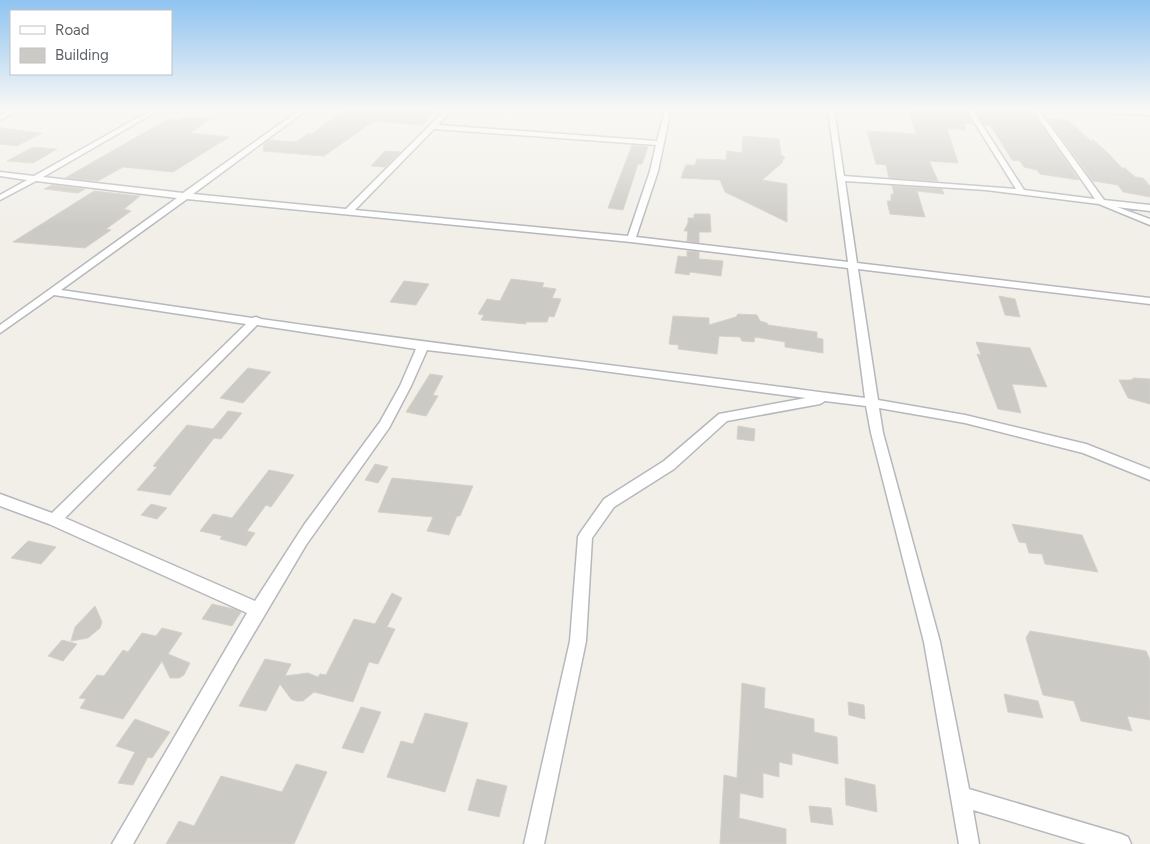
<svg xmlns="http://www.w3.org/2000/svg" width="1150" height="844" font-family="Figtree,sans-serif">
<rect width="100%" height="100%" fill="#f1efe8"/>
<!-- building -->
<path fill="#cccac5" stroke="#d6d1c6" d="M345 109H438L422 125 374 121 324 156 263 151 264 144 269 140 296 142 309 133 312 134Z
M906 109H964L973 124 964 123 966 130 947 128 958 163 929 161 938 181 889 178 886 165 876 164 867 131 917 134Z
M974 109H1027L1037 119 1079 180 1040 174 1037 170 1024 167 1020 161 1012 160 991 126 984 125Z
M187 117 210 119 190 133 229 137 173 172 123 167 98 181 65 178 168 119 177 120Z
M1048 119 1068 120 1092 142V139L1107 152 1122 168H1125L1135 177 1143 178 1150 186V197L1123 192 1118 185 1093 181Z
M0 128 42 133 17 146 0 144Z
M743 136 779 139 781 155 785 157 782 161 783 162 762 180 787 184V222L725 192 720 180 681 178 686 165H695L697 159 726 160 727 151 742 153Z
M632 145 648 147 642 164H638L623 210 608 208Z
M33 147 57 149 33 163 7 161Z
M385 151 400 152 385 167 371 166Z
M52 185 85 189 78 193 44 189Z
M892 186 942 189 944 194 917 191 925 217 890 214 887 201H891V194H894Z
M94 191 140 196 124 209 131 211 106 229 111 230 85 248 13 242Z
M694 214H710L711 232H699V243L687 241 688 231H684L688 223V218H694Z
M687 251 699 252V259L723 261 721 276 690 272 689 275 675 273 678 256 687 257Z
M511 279 544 283 542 287 556 289 552 298 561 299 554 317 549 316 547 322H526V324L481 320 484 315 478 314 487 299 500 301Z
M404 281 429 284 416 305 390 302Z
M999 296 1015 299 1020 317 1005 315Z
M738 314 757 315 760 321 767 323 768 325 817 332V338L823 339V353L785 347V342L755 337 754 342 742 341 740 337 719 336 717 354 678 349 679 345 669 344 673 316 709 318V325L736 317Z
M976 342 1030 348 1047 387 1012 384 1021 413 998 409 977 354 981 355Z
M248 368 271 372 243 403 220 398Z
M430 374 443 376 433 395 438 396 426 416 406 412Z
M1134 378 1150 379V404L1128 398 1119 380H1131Z
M228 411 242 413 221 439 214 438 170 495 137 490 157 467 153 466 187 425 213 429Z
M738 426 755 429 754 441 737 439Z
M375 464 388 467 378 483 365 480Z
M269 470 294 475 271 507 266 505 247 531 255 533 246 546 220 539 222 536 200 531 213 514 232 518Z
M392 478 473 486 460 516H457L449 535 427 531 433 517 378 512Z
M151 504 167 508 157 519 141 515Z
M1012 524 1082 535 1098 572 1045 564 1042 554 1029 553 1026 543 1019 542Z
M28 541 56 547 41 564 11 558Z
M392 593 402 598 387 627 395 629 378 664 369 662 353 702 314 692 303 701H296L291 699 280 684 266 711 239 706 265 659 291 664 285 676 308 673 318 677 320 674 326 675 354 619 375 624Z
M212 604 234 609 241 612 232 626 202 619Z
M95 606 102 622 100 628 88 638 71 641 75 627Z
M162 628 182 633 168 654 190 663 184 675 179 678H170L162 661 123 719 80 708 86 699 79 698 97 675 104 676 123 650 128 652 142 633 156 636Z
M1030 631 1146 651 1150 660V720L1127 716 1132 731 1081 721 1074 701 1043 695 1026 638Z
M62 640 77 644 63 661 48 656Z
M742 683 765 688 764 708 814 719V732L837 737 838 764 792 753V765L779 762V777L763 773V798L740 793 739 818 786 829V844H720L724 775 737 778Z
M1004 694 1038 701 1043 718 1008 712Z
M848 702 864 705 865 719 849 715Z
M361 707 381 712 363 753 342 748Z
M425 713 468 723 445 792 387 777 401 741 413 744Z
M135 719 170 732 152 758 148 757 133 785 118 783 135 752 116 746Z
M296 764 327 772 294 844H166L179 821 194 826 221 776 282 792Z
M845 778 875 785 877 812 846 805Z
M477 779 507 786 499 817 468 810Z
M809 806 831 808 833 825 811 822Z"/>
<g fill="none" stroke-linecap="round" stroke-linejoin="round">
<defs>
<path id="minor" d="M14 109H22L0 120V115Z
M153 109H161L43 177 183 193 301 109H308L193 194 346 209 446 109H453L438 125 657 141 665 109H671L658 171 636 237 848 262 828 109H834L844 176 1016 189 966 109H972L1024 190 1095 199 1032 109H1038L1104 200 1150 205V211L1117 207 1150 219V225L1099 204 986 190 845 181 857 263 1150 298V304L858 269 878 400 965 415 1086 444 1150 469V480L1083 453 965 423 879 408 883 433 940 642 969 789 1121 834 1128 837 1131 844H1086L973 810 979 844H959L924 642 871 433 866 406 825 401 820 404 727 421 674 469 614 507 592 538 586 641 544 844H524L570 641 578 537 580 533 604 499 664 461 719 414 806 398 581 368 427 350 411 386 389 428 306 545 238 660 133 844H112L247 613 49 524 0 506V494L52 513 246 324 54 295 0 333V325L177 198 36 181 0 200V195L27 180 0 176V172L34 176ZM434 129 656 145 650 171 628 236 355 210ZM187 199 631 242 848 268 865 398C664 371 462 348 261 319L256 317 252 318 61 290ZM257 325 416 349 400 386 380 422 304 525 255 601 65 518Z
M1074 109 1150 111V115L1077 111Z"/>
</defs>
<!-- minor casing -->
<use href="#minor" stroke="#b5b8bc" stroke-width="3"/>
<!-- minor -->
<use href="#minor" fill="#fff" fill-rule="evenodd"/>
</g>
<!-- sky -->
<linearGradient id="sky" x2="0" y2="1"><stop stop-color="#8fc3f1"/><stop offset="0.48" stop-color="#f9f8f5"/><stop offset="1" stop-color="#f9f8f5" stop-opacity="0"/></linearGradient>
<rect width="1150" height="227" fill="url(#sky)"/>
<!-- legend -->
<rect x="10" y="10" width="162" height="65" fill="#ffffff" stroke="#bfc1c3"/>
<rect x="20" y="26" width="25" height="8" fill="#ffffff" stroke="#bfc1c3"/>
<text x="55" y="35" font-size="15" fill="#5f6368">Road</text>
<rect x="20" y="48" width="25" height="15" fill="#cccac5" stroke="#bfc1c3"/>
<text x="55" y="60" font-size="15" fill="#5f6368">Building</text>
</svg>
